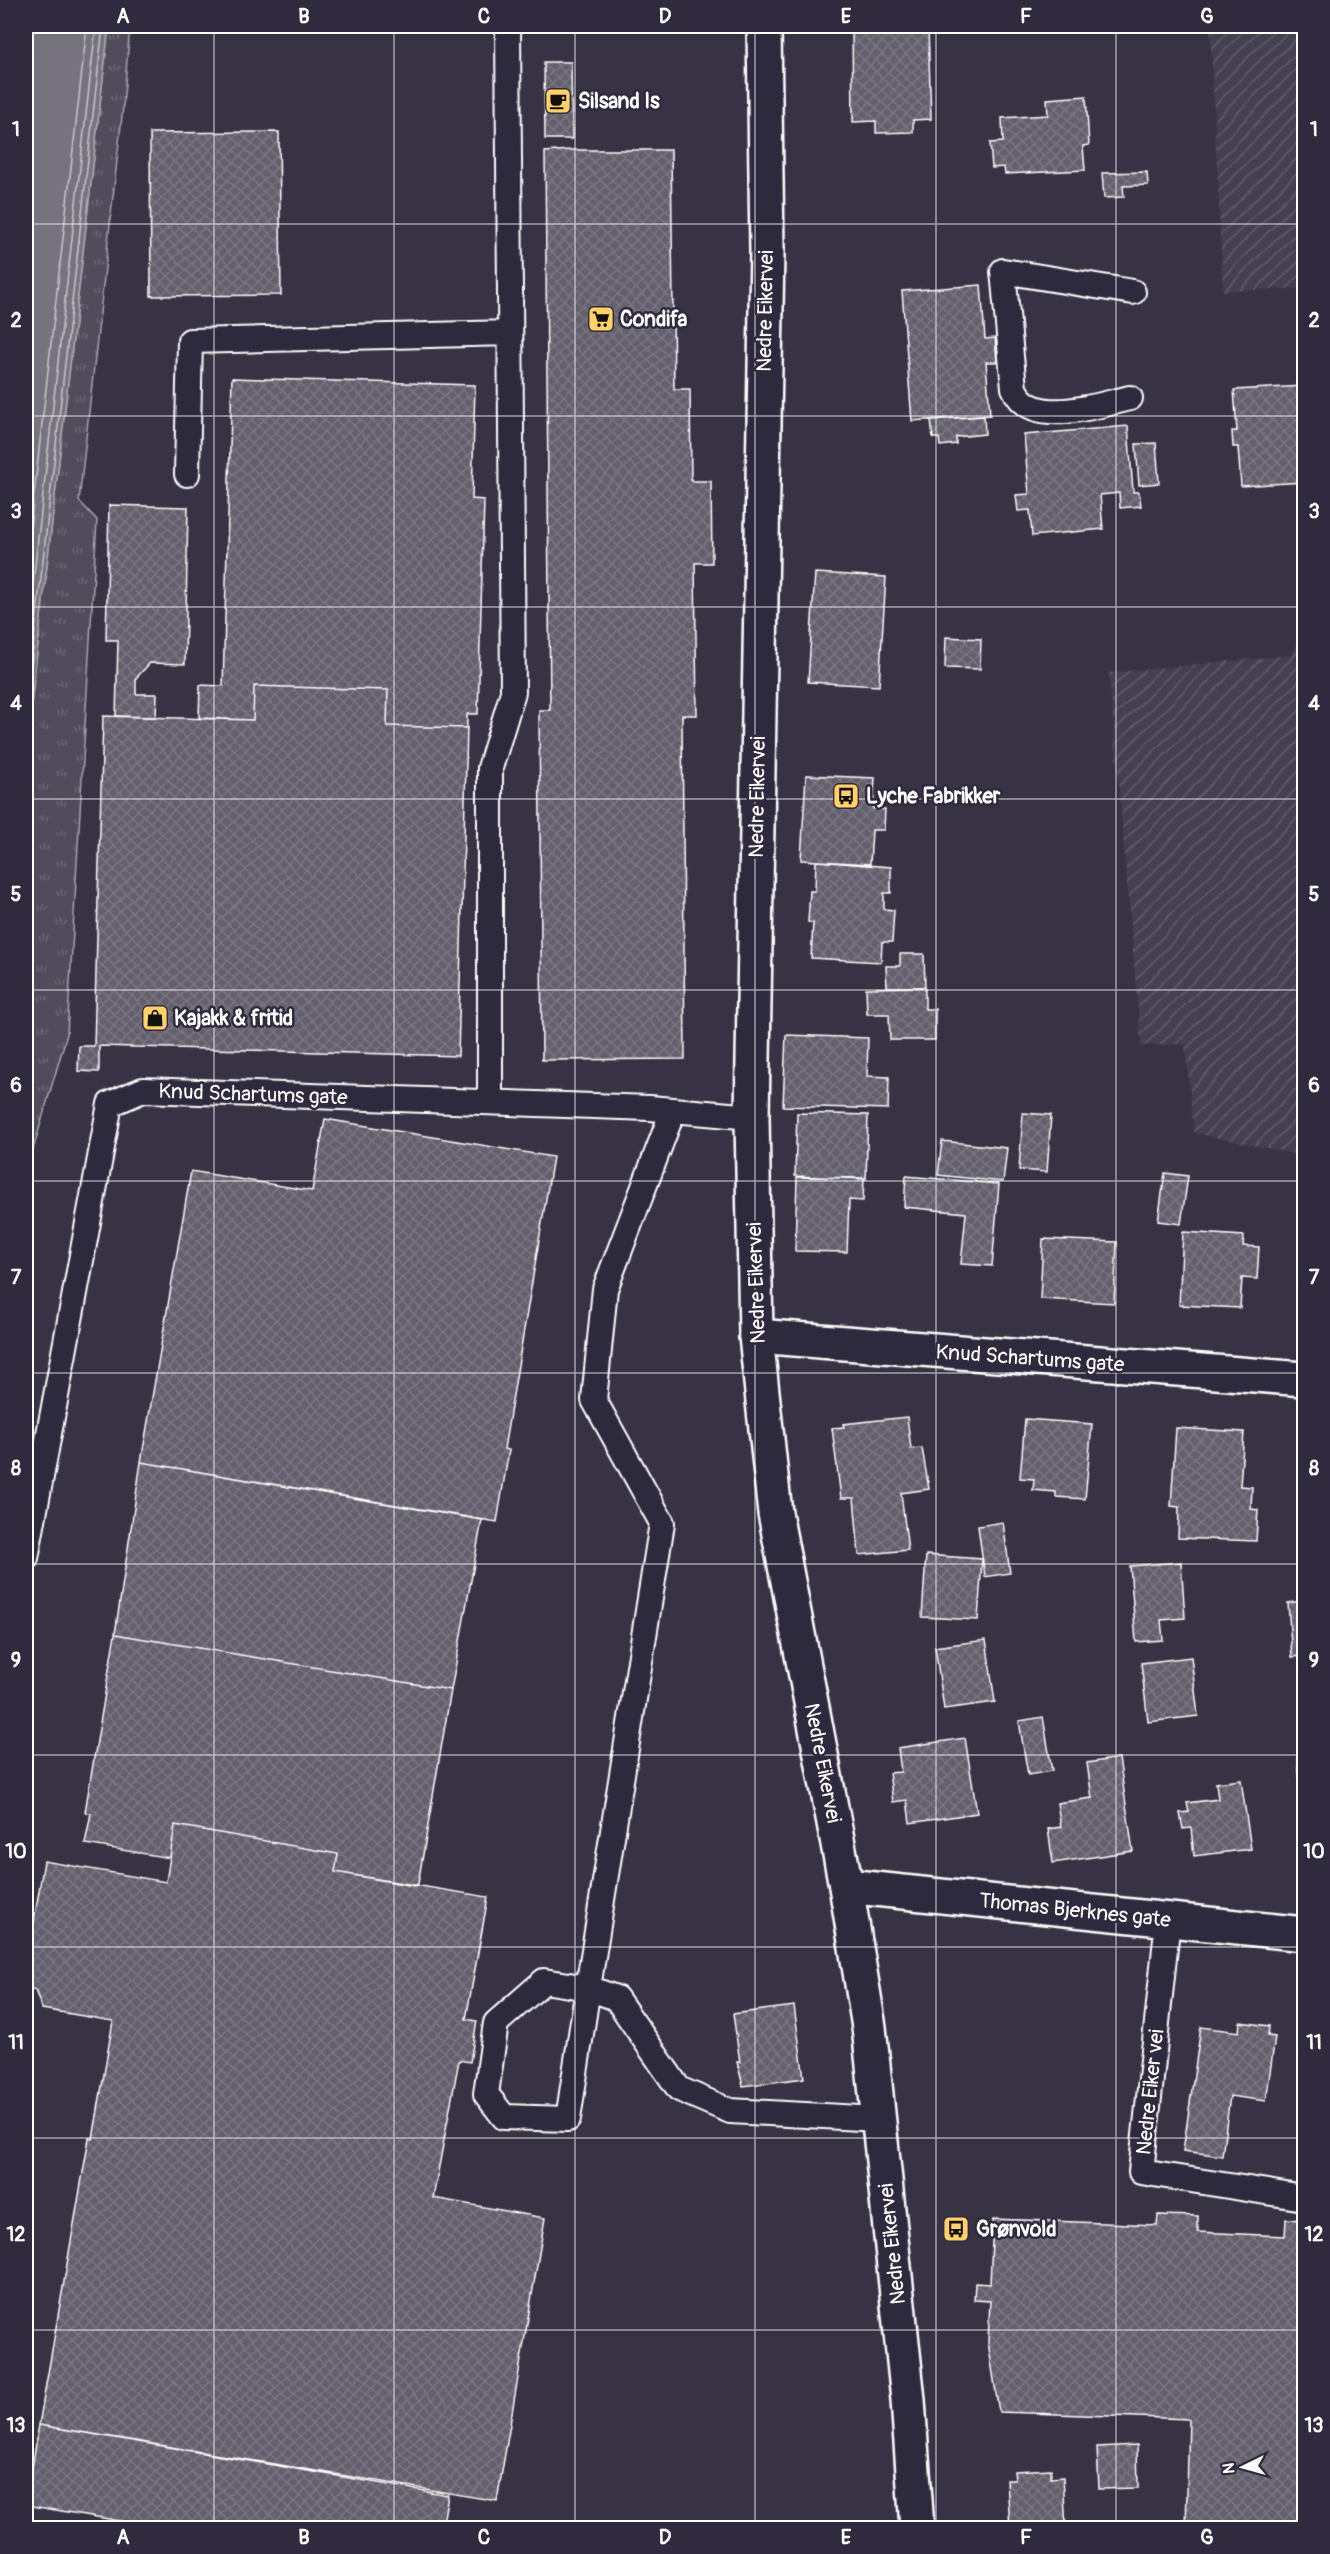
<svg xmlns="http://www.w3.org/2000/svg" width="1330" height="2554" font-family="Pangolin,sans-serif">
<defs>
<pattern id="industrial-furrows" width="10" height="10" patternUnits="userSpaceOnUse" patternTransform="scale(1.5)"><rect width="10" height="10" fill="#444051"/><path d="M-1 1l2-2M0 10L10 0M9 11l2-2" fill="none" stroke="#605d6b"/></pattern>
<pattern id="park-tufts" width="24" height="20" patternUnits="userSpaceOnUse" patternTransform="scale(1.5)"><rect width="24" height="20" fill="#514c5c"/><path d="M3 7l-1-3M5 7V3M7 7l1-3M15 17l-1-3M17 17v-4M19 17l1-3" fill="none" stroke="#6b6774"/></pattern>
<pattern id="building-cross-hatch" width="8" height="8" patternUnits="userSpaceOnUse" patternTransform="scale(1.5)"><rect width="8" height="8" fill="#635f6d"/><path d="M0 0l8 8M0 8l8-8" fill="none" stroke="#7a7783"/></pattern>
</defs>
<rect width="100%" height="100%" fill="#373345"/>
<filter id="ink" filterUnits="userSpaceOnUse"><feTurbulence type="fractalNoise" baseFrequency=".0167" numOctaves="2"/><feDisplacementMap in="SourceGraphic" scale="12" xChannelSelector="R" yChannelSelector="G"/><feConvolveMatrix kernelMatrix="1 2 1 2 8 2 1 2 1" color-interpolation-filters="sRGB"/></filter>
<g filter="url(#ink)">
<!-- industrial -->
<path fill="url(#industrial-furrows)" d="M1210 26H1304V288L1223 291Z
M1304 633V1156L1194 1133 1185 1044 1141 1046 1109 673 1291 655Z"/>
<!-- park -->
<path fill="url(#park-tufts)" stroke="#a8a6ae" stroke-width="1.5" d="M109 26H130L123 107 79 501 97 520 67 1034 32 1153 26 1194V748Z"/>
<!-- water -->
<path fill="#76737f" stroke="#adabb2" stroke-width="1.5" d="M26 26H109L26 748Z"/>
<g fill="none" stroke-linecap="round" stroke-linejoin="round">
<!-- shore -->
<path stroke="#c8c7cc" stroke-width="1.5" d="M26 565 87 26
M26 645 96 26
M26 711 103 26"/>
</g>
<!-- building -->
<path fill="url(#building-cross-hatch)" stroke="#fff" stroke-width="1.5" d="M852 26H880V29L928 28 931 119 913 120V132L876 133V121L853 122Z
M544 62H571L572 139H545Z
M1086 96 1089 145 1083 146 1085 170 1005 174 1004 167 992 168 990 143 1003 142 1002 118 1048 115 1047 99Z
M279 132 281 295 151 296 150 133Z
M571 150H671L674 389H690L691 481H711L712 563H695L697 715H682L685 1059 542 1060 539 710H550L545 152Z
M1147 172 1148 185 1123 186 1124 197 1104 198 1102 173Z
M981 285 985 339 995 338 997 362H986L990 415 912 421 902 291Z
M232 378 475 385 472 499 484 500 478 714H467V728L387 726 388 690 254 686 253 720 199 718 200 685 223 686Z
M1304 386V482L1241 486 1238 447H1233L1232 431H1237L1234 390Z
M984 416 985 434 956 437V444L940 446 939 438H933L931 420Z
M1128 426 1133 492H1139L1141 506 1120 508 1119 493 1100 495 1103 529 1032 536 1030 510 1018 511 1016 495 1029 494 1024 435Z
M1156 443 1159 483 1139 485 1136 444Z
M109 505 188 507 185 664 150 663 136 678V694H157L156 717 116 716 118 640H106Z
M815 573 886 577 879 686 808 682Z
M946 637 981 639 980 669 945 668Z
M254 686 388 690 387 726 467 728 458 1056 99 1046V1072L78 1071 79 1046H94L103 716 253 720Z
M806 775 875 778 873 809H885L884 830H872L870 864 801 860Z
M816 861 891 867V893H884V909L894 910 892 942H882L881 962 811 958 813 923 808 922 810 891H815Z
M900 954H924L925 987H887L886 966H900Z
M925 987V1009H935V1040H890L889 1014H867L866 988Z
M786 1035 868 1038 867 1076 889 1077 888 1109 783 1106Z
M797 1113 868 1115 866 1179 795 1176Z
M1023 1113 1051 1115 1047 1172 1019 1170Z
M325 1119 553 1157 504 1449 509 1450 497 1522 141 1462 191 1171 312 1191Z
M942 1141 1007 1148 1003 1182 938 1175Z
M1165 1173 1188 1176 1181 1224 1158 1221Z
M906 1176 999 1184 992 1266 961 1264 966 1213 904 1207Z
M797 1177 864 1178 863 1201 849 1200 847 1252 795 1251Z
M1183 1232 1244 1236 1243 1246 1259 1247 1257 1279 1242 1278 1240 1308 1179 1305Z
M1043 1239 1117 1242 1114 1303 1040 1299Z
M907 1417 911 1449 922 1448 929 1489 901 1493 908 1550 859 1555 854 1498H841L832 1428 844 1427 843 1424Z
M1025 1419 1092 1424 1085 1499 1056 1497V1492L1033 1490 1034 1479 1020 1478Z
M1176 1428 1244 1432 1240 1486 1252 1487 1251 1509 1258 1510 1256 1541 1178 1538 1179 1507 1171 1506Z
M141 1462 482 1520 451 1690 115 1634Z
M1003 1522 1010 1573 985 1577 978 1526Z
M926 1555 982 1559 978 1620 922 1617Z
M1181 1562 1185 1618 1161 1620 1163 1640 1136 1642 1130 1566Z
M1304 1601V1656L1292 1657 1288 1603Z
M115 1634 451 1690 418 1884 414 1886 335 1872 338 1854 175 1825 170 1858 85 1844 91 1813 85 1812Z
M986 1640 995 1702 944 1709 935 1647Z
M1191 1657 1198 1716 1148 1722 1141 1663Z
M1043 1717 1052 1771 1028 1775 1019 1721Z
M965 1738 977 1813 910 1823 907 1800 893 1802 889 1773 901 1772 898 1748Z
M1119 1758 1133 1851 1053 1863 1048 1829 1061 1827 1057 1803 1092 1798 1087 1763Z
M1304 1758V1803H1301L1298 1759Z
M1241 1780 1251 1849 1194 1856 1191 1828 1183 1829 1180 1813 1189 1812 1187 1803 1218 1799 1216 1783Z
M175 1825 338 1854 335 1872 488 1897 466 2019 477 2021 470 2062 459 2060 433 2198 545 2218 497 2501 39 2425 89 2138 93 2139 113 2021 42 2009 35 1990 26 1988V1969L44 1861 166 1882Z
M794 2006 804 2078 743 2086 737 2062H740L733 2014Z
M1240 2022 1269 2026 1268 2036 1275 2037 1266 2101 1230 2096 1222 2156 1183 2151 1201 2027 1239 2032Z
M1158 2215 1198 2216V2232L1285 2236 1286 2219 1304 2220V2528H1186L1189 2419 999 2412 988 2342 990 2301 974 2300 975 2283 990 2284 993 2219 1157 2225Z
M39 2425 448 2495 442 2528H161L26 2505Z
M1137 2445 1138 2488 1099 2489 1097 2447Z
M1051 2469V2478L1063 2477 1066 2528H1010L1007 2480H1015L1014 2471Z"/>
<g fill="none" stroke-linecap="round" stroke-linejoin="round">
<defs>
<path id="service" d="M1130 398C1098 405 1030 429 1014 388L1003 271 1133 292
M187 474 190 341 510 333
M490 1102V768L513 692 508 26
M673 1111 605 1289 594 1400 662 1523 588 1988 544 1981 496 2023 486 2094 504 2117 568 2119 588 1988 616 1998 679 2089 730 2111 878 2119
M26 1558 110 1104 143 1090 650 1108 752 1117
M1168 1920 1141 2172 1304 2198"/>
<path id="minor" d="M756 1336 1304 1379
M846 1886 1304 1934"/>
<path id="secondary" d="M764 26 767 251 752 1117 756 1336 775 1513 846 1886 869 2027 908 2400 917 2528"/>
</defs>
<!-- service casing -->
<use href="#service" stroke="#fff" stroke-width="28"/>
<!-- minor casing -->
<use href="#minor" stroke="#fff" stroke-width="38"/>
<!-- secondary casing -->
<use href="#secondary" stroke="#fff" stroke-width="38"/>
<!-- service -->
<use href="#service" stroke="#2f2a3d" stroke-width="24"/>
<!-- minor -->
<use href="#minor" stroke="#2f2a3d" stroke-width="33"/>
<!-- secondary -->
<use href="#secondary" stroke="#2f2a3d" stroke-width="33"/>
</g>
</g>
<!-- grid -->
<path fill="none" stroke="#fff" stroke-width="1.5" stroke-opacity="0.55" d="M214 26V2528M394 26V2528M575 26V2528M755 26V2528M936 26V2528M1116 26V2528M26 224H1304M26 416H1304M26 607H1304M26 799H1304M26 990H1304M26 1181H1304M26 1373H1304M26 1564H1304M26 1755H1304M26 1947H1304M26 2138H1304M26 2330H1304"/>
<!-- icons -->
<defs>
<symbol id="cafe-square" viewBox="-11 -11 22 22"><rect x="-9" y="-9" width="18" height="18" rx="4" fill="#ffd166" stroke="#2f2a3d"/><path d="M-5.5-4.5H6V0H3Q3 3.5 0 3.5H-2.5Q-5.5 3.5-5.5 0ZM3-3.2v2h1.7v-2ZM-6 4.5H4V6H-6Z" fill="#111"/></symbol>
<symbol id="supermarket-square" viewBox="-11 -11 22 22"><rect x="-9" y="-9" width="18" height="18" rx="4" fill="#ffd166" stroke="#2f2a3d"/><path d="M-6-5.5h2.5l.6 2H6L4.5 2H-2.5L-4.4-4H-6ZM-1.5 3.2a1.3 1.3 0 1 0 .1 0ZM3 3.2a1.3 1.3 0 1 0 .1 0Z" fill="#111"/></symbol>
<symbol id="bus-square" viewBox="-11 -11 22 22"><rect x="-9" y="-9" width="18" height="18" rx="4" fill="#ffd166" stroke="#2f2a3d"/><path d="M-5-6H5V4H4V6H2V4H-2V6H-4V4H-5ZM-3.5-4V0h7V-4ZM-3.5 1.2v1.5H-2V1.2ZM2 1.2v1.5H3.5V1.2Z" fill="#111"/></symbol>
<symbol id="shop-square" viewBox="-11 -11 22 22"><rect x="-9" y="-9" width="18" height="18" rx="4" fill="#ffd166" stroke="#2f2a3d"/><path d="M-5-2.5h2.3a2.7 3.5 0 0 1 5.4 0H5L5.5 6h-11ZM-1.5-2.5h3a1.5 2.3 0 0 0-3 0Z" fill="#111"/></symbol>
</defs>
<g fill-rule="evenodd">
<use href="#cafe-square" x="543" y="86" width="30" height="30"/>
<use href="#supermarket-square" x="586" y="304" width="30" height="30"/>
<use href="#bus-square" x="831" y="781" width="30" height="30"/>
<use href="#shop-square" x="140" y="1003" width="30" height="30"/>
<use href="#bus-square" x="941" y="2214" width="30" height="30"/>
</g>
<g text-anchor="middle" stroke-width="5" stroke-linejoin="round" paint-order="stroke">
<!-- poi labels -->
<g font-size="21" font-weight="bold" fill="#fff" stroke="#2f2a3d" text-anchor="start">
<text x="578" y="108">Silsand Is</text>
<text x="620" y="326">Condifa</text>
<text x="866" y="803">Lyche Fabrikker</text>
<text x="174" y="1025">Kajakk &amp; fritid</text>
<text x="976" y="2236">Grønvold</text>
</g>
<!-- street labels -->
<g font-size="21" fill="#fff" stroke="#2f2a3d">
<text transform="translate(765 311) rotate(-89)" y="7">Nedre Eikervei</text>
<text transform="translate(757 797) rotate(-89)" y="7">Nedre Eikervei</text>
<text transform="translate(253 1094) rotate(2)" y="7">Knud Schartums gate</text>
<text transform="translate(756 1283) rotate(-92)" y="7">Nedre Eikervei</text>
<text transform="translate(1030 1358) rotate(4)" y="7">Knud Schartums gate</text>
<text transform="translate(823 1763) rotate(79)" y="7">Nedre Eikervei</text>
<text transform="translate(1075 1910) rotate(6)" y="7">Thomas Bjerknes gate</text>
<text transform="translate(1150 2092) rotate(-84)" y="7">Nedre Eiker vei</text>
<text transform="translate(892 2244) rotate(-96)" y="7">Nedre Eikervei</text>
</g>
</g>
<!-- margin -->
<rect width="1330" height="2554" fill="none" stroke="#2f2a3d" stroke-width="66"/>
<!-- north arrow -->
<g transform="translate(1243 2467) rotate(265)" stroke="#2f2a3d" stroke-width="4.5" paint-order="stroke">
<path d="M0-4.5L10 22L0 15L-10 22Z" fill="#ffffff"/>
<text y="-9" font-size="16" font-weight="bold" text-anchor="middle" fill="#ffffff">N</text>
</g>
<rect x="33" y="33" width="1264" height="2488" fill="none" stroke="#fff" stroke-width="2"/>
<g font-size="20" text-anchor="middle" font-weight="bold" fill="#fff">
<text x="123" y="23">A</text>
<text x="304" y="23">B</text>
<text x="484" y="23">C</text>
<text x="665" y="23">D</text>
<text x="846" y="23">E</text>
<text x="1026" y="23">F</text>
<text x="1207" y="23">G</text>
<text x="16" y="136">1</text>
<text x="1314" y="136">1</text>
<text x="16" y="327">2</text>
<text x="1314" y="327">2</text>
<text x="16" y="518">3</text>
<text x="1314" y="518">3</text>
<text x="16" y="710">4</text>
<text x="1314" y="710">4</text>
<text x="16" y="901">5</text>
<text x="1314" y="901">5</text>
<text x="16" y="1092">6</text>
<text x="1314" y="1092">6</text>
<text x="16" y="1284">7</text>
<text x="1314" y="1284">7</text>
<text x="16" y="1475">8</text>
<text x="1314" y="1475">8</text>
<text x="16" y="1667">9</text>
<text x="1314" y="1667">9</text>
<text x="16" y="1858">10</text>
<text x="1314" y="1858">10</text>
<text x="16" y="2049">11</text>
<text x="1314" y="2049">11</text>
<text x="16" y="2241">12</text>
<text x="1314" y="2241">12</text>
<text x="16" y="2432">13</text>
<text x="1314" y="2432">13</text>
<text x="123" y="2544">A</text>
<text x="304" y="2544">B</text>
<text x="484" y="2544">C</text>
<text x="665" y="2544">D</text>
<text x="846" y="2544">E</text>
<text x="1026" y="2544">F</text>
<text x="1207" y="2544">G</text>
</g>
</svg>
